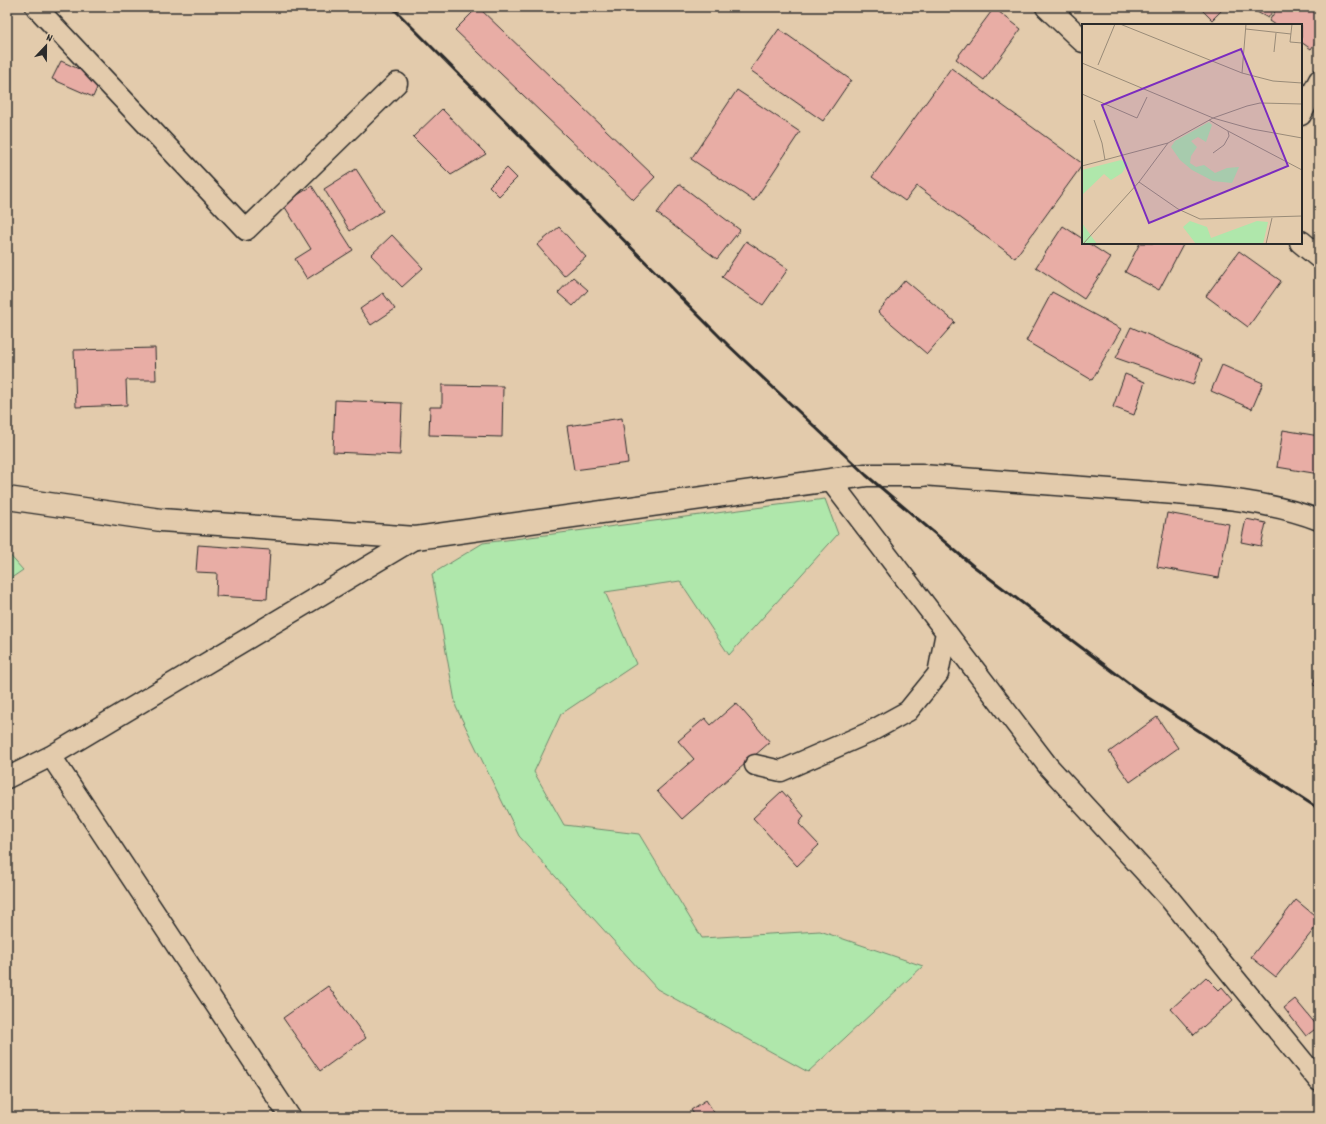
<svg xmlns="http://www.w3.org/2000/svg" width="1326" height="1124" font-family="Dekko,sans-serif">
<rect width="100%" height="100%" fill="#e3cbac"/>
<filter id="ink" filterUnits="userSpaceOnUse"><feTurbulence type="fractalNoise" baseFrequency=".025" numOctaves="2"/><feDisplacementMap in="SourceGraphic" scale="8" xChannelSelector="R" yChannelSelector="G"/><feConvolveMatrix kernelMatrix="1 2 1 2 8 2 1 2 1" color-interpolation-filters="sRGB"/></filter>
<g filter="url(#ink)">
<!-- green -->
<path fill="#afe7ab" stroke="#6d896b" d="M825 499 838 534 729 655 680 581 605 592 636 664 561 714 534 772 564 825 639 834 702 938 820 931 923 966 808 1072 657 989 519 836 456 707 432 574 483 543Z
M7 552 23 570 7 581Z"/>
<!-- building -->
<path fill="#e8ada5" stroke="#2b2b2b" d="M478 7 655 177 633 200 455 30Z
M1199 7H1225L1212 20Z
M1258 7H1275L1268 18 1255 11Z
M1278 7H1319V37L1311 49 1301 42V25H1275L1269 21Z
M994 8 1021 29 984 80 956 59Z
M779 29 851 80 823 121 750 70Z
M61 61 101 79 93 97 52 79Z
M951 68 1083 164 1015 258 917 186 905 201 872 177Z
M737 90 800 132 754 201 691 159Z
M442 109 486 154 451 175 413 137Z
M507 168 517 178 499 196 489 186Z
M356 169 383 211 350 231 324 189Z
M679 184 740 230 717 259 657 213Z
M312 186 353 250 307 279 295 259 311 249 283 204Z
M1063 226 1083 239V243H1088L1111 258 1084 299 1036 267Z
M559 227 586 257 564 276 537 245Z
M392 235 423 268 402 287 371 255Z
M746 241 788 269 763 305 722 277Z
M1140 243H1184L1159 290 1125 272Z
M1239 251 1281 281 1248 327 1206 296Z
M573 277 588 290 573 306 558 293Z
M905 280 955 322 927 354 878 312Z
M1052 292 1121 329 1092 380 1026 341Z
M383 293 395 309 371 325 360 309Z
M1131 327 1202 359 1193 385 1116 358Z
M155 348 156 380H126L127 405 76 407 74 350Z
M1222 365 1263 383 1252 409 1211 391Z
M1125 374 1145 382 1134 415 1113 407Z
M442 385 503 386 502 437 429 435 430 407H442Z
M335 400 402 403 400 455 333 452Z
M622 418 628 463 574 470 567 426Z
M1283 430 1319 436V474L1277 467Z
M1167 513 1229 524 1219 578 1157 567Z
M1246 519 1266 523 1261 546 1241 542Z
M198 545 270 550 267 599 216 596 217 573 196 572Z
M1319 668V687L1313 685Z
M736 703 770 742 682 819 657 791 694 759 678 741 705 718 711 725Z
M1157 717 1178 748 1130 782 1109 752Z
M782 791 804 816 799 824 819 845 797 866 753 818Z
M1296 900 1319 919V923L1276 977 1251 957Z
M1206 977 1219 990 1222 987 1233 1000 1194 1035 1171 1009Z
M328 986 366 1038 320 1071 283 1018Z
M1295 999 1318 1027 1306 1036 1284 1008Z
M706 1100 717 1117H696L691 1110Z"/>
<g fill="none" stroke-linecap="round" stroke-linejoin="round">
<defs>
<path id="minor" d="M36 7 246 230 397 83
M1301 115 1319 80
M922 475C994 480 1065 486 1137 491 1197 496 1262 498 1319 520
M946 632 1048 766 1169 898 1319 1081
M51 756 290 1117
M755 765 781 771 868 733 908 711 938 674 946 632 830 480
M7 778 51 756 416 538"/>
<path id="tertiary" d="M7 498 161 520 416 538 866 475H922"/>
<path id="trunk" d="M1047 7 1083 41
M1301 242 1319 257"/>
</defs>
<!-- minor casing -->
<use href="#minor" stroke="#2b2b2b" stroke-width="23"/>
<!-- tertiary casing -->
<use href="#tertiary" stroke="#2b2b2b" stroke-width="25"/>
<!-- trunk casing -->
<use href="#trunk" stroke="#2b2b2b" stroke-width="25"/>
<!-- minor -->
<use href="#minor" stroke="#e3cbac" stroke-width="20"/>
<!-- tertiary -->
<use href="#tertiary" stroke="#e3cbac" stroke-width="22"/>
<!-- trunk -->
<use href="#trunk" stroke="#e3cbac" stroke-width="22"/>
<!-- rail -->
<path stroke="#2b2b2b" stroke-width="3" d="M392 7 727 344 866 475 972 565 1147 697 1319 809"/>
</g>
</g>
<!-- overview -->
<g transform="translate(1082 24)">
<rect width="220" height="220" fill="#e3cbac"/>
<path d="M127 98 130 101 124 118 116 113 109 117 115 123 109 132 108 139 114 143 122 141 133 149 145 144 157 143 150 159 131 157 110 146 98 136 89 123 93 117ZM39 136 46 139 40 149 29 156 22 150 1 170 0 186V146ZM108 197 125 203 129 214 175 197 186 198 181 220H114L101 203ZM0 199 15 220H0Z" fill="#afe7ab"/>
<path fill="none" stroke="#998b78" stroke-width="1" d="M38 0 160 49 191 57 220 59M210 0 208 18 220 19M164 5 209 10M192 28 194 9M0 39 131 94 170 105 220 114M16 41 33 0M160 49 164 0M0 70 55 94 65 73M12 96 20 119 23 136M127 96 146 107 147 112 142 121 131 129M146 107 220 146M0 142 86 119 131 94 165 82 178 79 220 80M57 158 96 185 118 195 220 192M1 220 57 158 86 119M184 220 190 194"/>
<path fill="#7b2cbf" fill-opacity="0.15" stroke="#7b2cbf" stroke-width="2" d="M159 25 206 142 67 199 20 81Z"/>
<rect width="220" height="220" fill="none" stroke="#2b2b2b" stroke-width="2"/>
</g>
<!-- margin -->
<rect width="1326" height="1124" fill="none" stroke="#e3cbac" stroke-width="24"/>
<rect x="12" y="12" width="1302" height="1100" fill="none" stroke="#2b2b2b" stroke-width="1.5" filter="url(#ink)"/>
<!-- north arrow -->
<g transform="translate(46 46) rotate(22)" stroke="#e3cbac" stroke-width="3" paint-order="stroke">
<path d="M0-3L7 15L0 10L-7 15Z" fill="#2b2b2b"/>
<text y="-6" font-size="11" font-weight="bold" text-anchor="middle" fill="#2b2b2b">N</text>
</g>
</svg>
